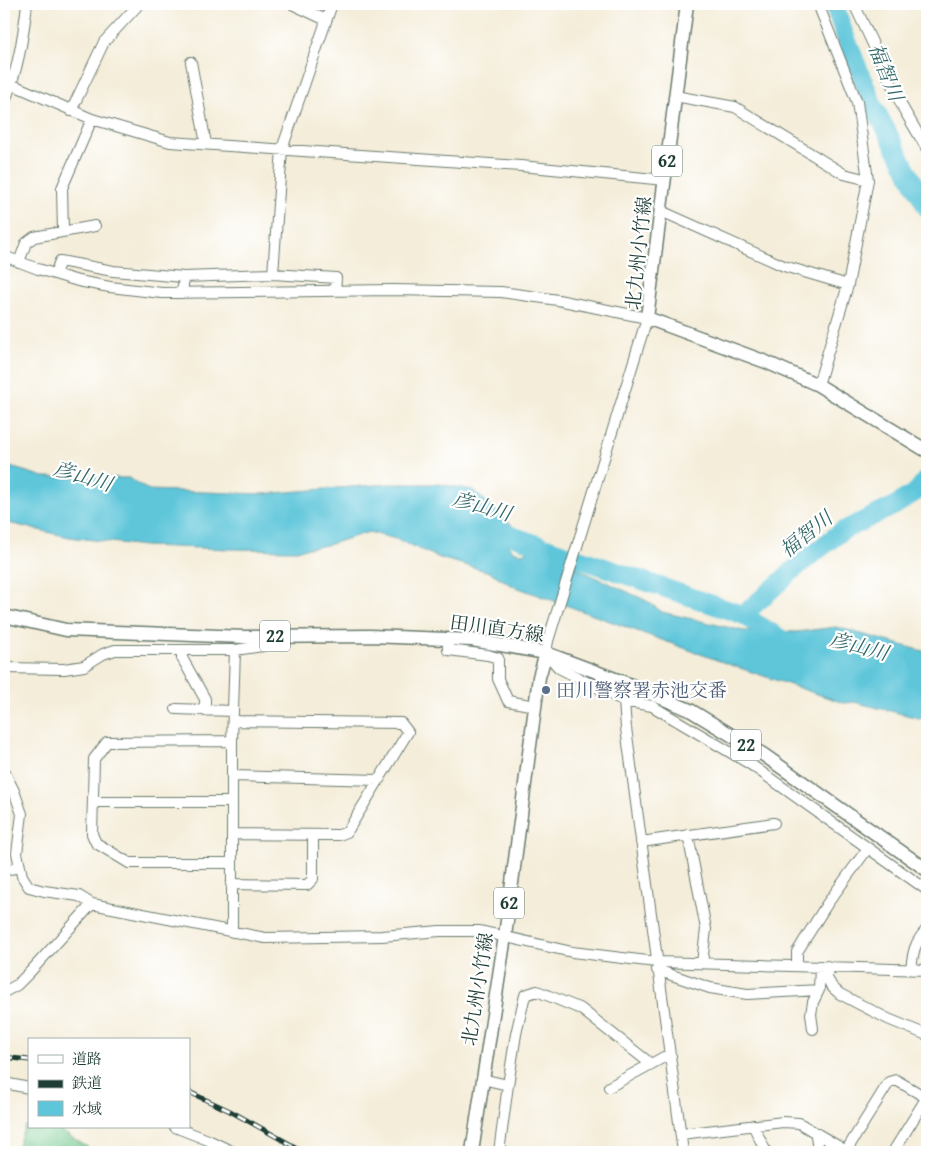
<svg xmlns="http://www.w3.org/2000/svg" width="931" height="1156" font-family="'Gentium Book Plus','Noto Serif JP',serif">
<rect width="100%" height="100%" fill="#fff"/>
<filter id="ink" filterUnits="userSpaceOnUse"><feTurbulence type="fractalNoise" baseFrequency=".02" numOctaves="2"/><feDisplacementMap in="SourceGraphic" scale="10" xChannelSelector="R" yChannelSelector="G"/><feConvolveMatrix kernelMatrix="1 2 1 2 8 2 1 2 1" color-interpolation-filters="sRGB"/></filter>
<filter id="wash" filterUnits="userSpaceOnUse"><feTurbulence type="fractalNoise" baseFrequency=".0096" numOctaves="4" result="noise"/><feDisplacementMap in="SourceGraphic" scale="20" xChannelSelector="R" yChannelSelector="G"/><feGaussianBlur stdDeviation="1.12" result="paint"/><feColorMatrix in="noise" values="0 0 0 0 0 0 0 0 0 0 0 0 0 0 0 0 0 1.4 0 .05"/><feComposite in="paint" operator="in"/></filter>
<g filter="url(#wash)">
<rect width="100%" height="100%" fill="#f4edd9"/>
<!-- garden -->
<path fill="#73c78b" stroke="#498260" d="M29 1125V1127H54L96 1152H15L25 1126Z"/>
<!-- water -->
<path fill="#5ec6da" stroke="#3e8287" d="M4 465 44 477 129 478 148 490 262 494 388 484H439L473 490 512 525 505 541 513 551 522 553 535 549 647 601 662 612 744 631 797 632 836 627 927 652V720L854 702 844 703 728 664 513 586 490 572 440 558 396 539 369 532 327 545 296 550 230 549 144 546 69 537 4 522Z"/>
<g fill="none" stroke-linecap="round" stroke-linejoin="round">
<!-- river -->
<path stroke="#5ec6da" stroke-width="19" d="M834 4 844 33 874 107 927 208
M484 526 743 615 791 645
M743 615 799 565 842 531 894 506 917 491 927 478"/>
</g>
</g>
<g filter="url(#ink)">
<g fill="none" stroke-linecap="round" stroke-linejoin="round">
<defs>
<path id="minor" d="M292 4 326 20
M818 4 857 102 868 180 848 285 818 385
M854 4 904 110 927 149
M191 62 206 144
M4 81 92 119 170 142 521 166 665 180
M675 96 735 107 844 174 868 180
M4 103C18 71 23 38 27 4
M71 111 104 42 139 4
M661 211 784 266 848 285
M63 231 62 188 92 119
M4 256 38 269 78 281 110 287 162 293 392 290 501 292 558 300 647 318 548 641 546 653 559 668 624 701 652 706 750 764 927 890
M19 262 26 243 34 237 95 226
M55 274 60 261 113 271 184 277
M273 274 336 278 335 291
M182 293 184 277 273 274 282 149 332 4
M448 639V650L488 655 498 658V679L508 701 535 706
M182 650V658L205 699V711
M4 668 64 669 84 666 103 654 115 650H235L263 646 275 636
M624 701 626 728 683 1152
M176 709 233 711
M4 771 14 791
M232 776 378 780
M4 788 14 791 22 814 17 853 22 876 29 887 44 891 79 896 92 904 265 938 382 936 440 931H480L572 952 656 962 927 970
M94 802H232
M232 834 339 835 347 832 408 732 401 723 233 721
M688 835 706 929 702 963
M641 842 774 823
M231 863H129L96 843 92 834 94 759 107 742 232 741
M4 870 20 867
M231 884 307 885 313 879V835
M232 932V741L235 650
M797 966V952L827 904 868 848
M827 966V978L832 987 840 994 888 1019 927 1035
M911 969C913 951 915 942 927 929
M657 970 710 988 747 994 819 990
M4 992 17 985 30 972 92 904
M813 1029 811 1014 813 1002 819 990 820 966
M482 1079 508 1085 499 1152
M4 1083 29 1088
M508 1085 516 1034 525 995 537 991 581 1009 651 1064
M609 1087 664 1057 671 1056
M753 1125 766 1152
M175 1127 208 1140 233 1152
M681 1134 783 1122 799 1123 848 1152
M816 1135 818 1152
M846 1151 889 1082 896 1080 927 1098
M893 1152 927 1097"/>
<path id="major" d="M687 4 647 318 766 362 818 385 927 451
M4 616 66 630 244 637 370 636 472 640 546 653 626 683 690 710 764 755 927 870
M472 1152 505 936 539 677 546 653"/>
</defs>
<!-- minor casing -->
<use href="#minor" stroke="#6a7b6e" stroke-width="12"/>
<!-- major casing -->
<use href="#major" stroke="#6a7b6e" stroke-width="15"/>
<!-- minor -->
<use href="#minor" stroke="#fff" stroke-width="10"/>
<!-- major -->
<use href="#major" stroke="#fff" stroke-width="12"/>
<defs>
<path id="rail" d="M4 1057 29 1060
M189 1092 230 1111 304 1152"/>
</defs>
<!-- rail casing -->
<use href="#rail" stroke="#1f3d34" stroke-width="5"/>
<!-- rail -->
<use href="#rail" stroke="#fff" stroke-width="3" stroke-dasharray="9" stroke-linecap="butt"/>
</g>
</g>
<!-- markers -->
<circle fill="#5c6f8a" stroke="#fff" stroke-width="2" cx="546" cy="690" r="5"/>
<g text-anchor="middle" stroke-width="4.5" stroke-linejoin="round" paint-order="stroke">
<!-- shield labels -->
<g fill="#fff" stroke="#627771" stroke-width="1">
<rect x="652" y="145.5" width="30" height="31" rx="4"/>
<rect x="260" y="620.5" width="30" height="31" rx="4"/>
<rect x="731" y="729.5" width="30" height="31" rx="4"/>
<rect x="494" y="887.5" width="30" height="31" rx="4"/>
</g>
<g font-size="18" font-weight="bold" fill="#1f3d34">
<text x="667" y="167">62</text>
<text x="275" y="642">22</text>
<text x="746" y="751">22</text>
<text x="509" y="909">62</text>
</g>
<!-- street labels -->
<g font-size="19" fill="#1f3d34" stroke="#fff">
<text transform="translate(638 253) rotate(-84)" y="7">北九州小竹線</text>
<text transform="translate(497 628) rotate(8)" y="7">田川直方線</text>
<text transform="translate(477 989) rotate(-81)" y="7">北九州小竹線</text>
</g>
<!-- service labels -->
<g font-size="19" fill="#4e5e75" stroke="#fff" text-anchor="start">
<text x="556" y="697">田川警察署赤池交番</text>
</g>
<!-- water labels -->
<g font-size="20" font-style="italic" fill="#326666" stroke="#fff">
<text transform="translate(886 72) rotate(68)" y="7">福智川</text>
<text transform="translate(83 476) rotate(17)" y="7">彦山川</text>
<text transform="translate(482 506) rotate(16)" y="7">彦山川</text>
<text transform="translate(806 534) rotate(-39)" y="7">福智川</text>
<text transform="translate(859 646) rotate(15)" y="7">彦山川</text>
</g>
</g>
<!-- margin -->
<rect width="931" height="1156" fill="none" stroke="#fff" stroke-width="20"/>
<!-- legend -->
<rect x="28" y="1038" width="162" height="90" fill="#ffffff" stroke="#a5b1ae"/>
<rect x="38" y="1055" width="25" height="8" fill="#ffffff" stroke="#a5b1ae"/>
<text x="72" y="1064" font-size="15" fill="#1f3d34">道路</text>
<rect x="38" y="1080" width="25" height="8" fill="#1f3d34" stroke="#a5b1ae"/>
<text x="72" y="1088" font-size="15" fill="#1f3d34">鉄道</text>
<rect x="38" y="1101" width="25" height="15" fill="#5ec6da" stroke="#a5b1ae"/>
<text x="72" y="1114" font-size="15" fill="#1f3d34">水域</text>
</svg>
